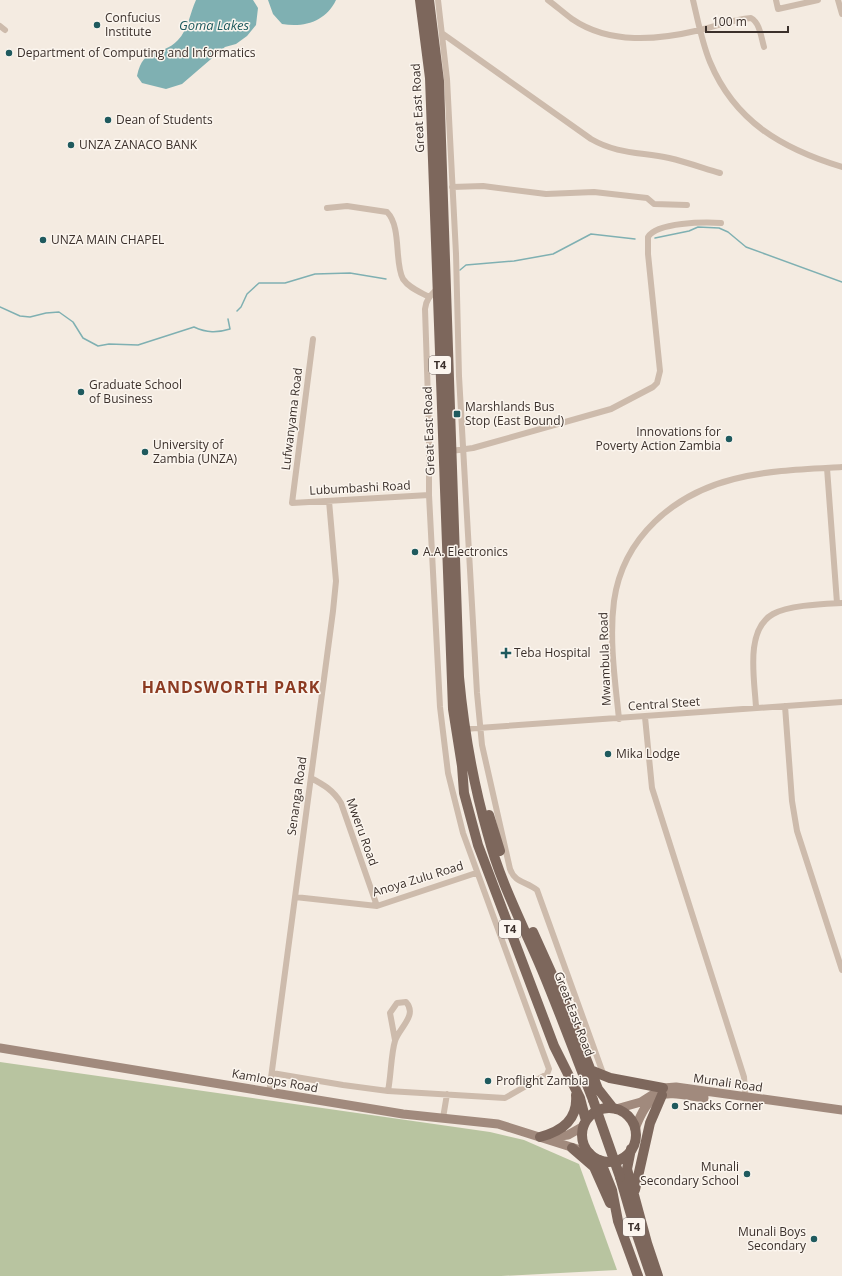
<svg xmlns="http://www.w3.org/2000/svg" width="842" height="1276" font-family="'Open Sans',sans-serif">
<rect width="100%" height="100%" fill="#f4ebe1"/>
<!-- green -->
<path fill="#b8c4a0" d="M0 1062 490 1132 524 1140 579 1164 617 1270 501 1276H0Z"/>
<!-- water -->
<path fill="#7fb0b2" d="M196 0H253L258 8 256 25 247 36 236 44 225 47 182 84 166 89 142 83 137 76C144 44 161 58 178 40 188 30 190 13 196 0Z
M268 0H336C326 21 305 28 282 24L273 14Z"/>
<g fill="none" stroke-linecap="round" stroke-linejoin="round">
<!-- stream -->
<path stroke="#7fb0b2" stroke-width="1.5" d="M655 238 689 231 698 227 719 228 728 232 746 247 842 282
M460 270 466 265 514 261 553 254 591 234 635 239
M0 307 20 316 30 317 46 313 59 312 73 322 83 338 98 346 109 344 138 345 194 327C207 333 217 333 230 329L228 319
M237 311 241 307 247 294 259 283H285L315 274 350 273 386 279"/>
<!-- minor -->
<path stroke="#cdbbac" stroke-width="6" d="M438 0 447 79 456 254 459 376 477 693 482 745 510 869C515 883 526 881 537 890L604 1076
M548 0C556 6 564 13 572 19 610 45 658 40 700 30 717 26 734 19 751 18 760 23 761 37 764 47
M693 0C698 21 702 43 710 62 735 122 783 149 842 167
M776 0 778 9 818 0
M838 0 842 14
M0 26 5 30
M443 34 591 139C617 154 640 152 669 158 686 162 703 168 720 173
M452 187 483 186 546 194 594 192 647 198 654 204 687 205
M327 208 347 206 387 212C402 227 394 263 403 279 409 288 420 292 429 297
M313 339 292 503 429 495
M451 451 473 448 611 409 653 387 657 383 660 371 648 254V237C657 222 705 222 721 223
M827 468 837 603
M785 706 792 801 797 831 842 970
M756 708C755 682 744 630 773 614 789 605 823 604 842 603
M645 717 652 788 744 1077 746 1104
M619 719C615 680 609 640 614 601 623 537 674 494 734 479 769 470 806 469 842 467
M464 729 842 702
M311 778C324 785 333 790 341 803L377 906
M295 897 377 906 476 873
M272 1073 343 1085 388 1091 505 1098 547 1074 549 1069 463 833 448 773 440 707 429 495V429L425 309C426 299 431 295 438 288
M388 1091C391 1076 391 1054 395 1041 399 1028 418 1015 406 1002L397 1003 390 1013 395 1040
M269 1093 333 611 336 581 329 501
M443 1118 447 1094"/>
<!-- secondary -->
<path stroke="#a18a7d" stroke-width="9" d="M0 1048 403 1114 498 1124 590 1153
M616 1109 641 1102 663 1088 676 1087 842 1110
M635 1129C651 1086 663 1092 704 1098
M545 1138 568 1135 584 1126"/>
<!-- primary -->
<path stroke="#7d675c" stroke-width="10" d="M420 0 430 78 453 709 462 766 464 793 478 845 554 1046 580 1098 586 1121
M429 0 439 81 459 677C464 731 473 783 488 835 500 882 523 925 542 970 560 1013 576 1057 593 1100
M489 815 500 851
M533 932 561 994 598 1089 613 1108
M590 1070 610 1078 663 1088
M582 1135a27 27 0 1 1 54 0a27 27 0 1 1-54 0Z
M540 1137C563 1131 578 1119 576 1095
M572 1148 594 1167 610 1203
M631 1149 627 1169 647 1243 658 1276
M600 1160 612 1190 618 1221 638 1276
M620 1177 636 1232 651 1276
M635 1190 650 1123 662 1095"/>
<!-- primary-bridge -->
<path stroke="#7d675c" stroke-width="10" d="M593 1100 620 1177"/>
</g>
<!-- markers -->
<g fill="#1f5a5e" stroke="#fbf5ee" stroke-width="1.5">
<circle cx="97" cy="25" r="4"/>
<circle cx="9" cy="53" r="4"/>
<circle cx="108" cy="120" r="4"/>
<circle cx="71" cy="145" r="4"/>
<circle cx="43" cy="240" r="4"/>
<circle cx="81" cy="392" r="4"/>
<rect x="453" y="410" width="8" height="8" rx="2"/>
<circle cx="729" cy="439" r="4"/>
<circle cx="145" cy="452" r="4"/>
<circle cx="415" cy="552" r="4"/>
<path d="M504 647h4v4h4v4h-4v4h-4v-4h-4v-4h4z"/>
<circle cx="608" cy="754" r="4"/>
<circle cx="488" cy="1081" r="4"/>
<circle cx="675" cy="1106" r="4"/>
<circle cx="747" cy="1174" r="4"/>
<circle cx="814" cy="1239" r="4"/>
</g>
<g text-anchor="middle" stroke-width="3" stroke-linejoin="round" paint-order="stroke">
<!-- shield labels -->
<g fill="#fbf5ee" stroke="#756b66" stroke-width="1">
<rect x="429" y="356" width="22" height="18" rx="3"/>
<rect x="499" y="920" width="22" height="18" rx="3"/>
<rect x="623" y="1218" width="22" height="18" rx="3"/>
</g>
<g font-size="11" font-weight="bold" fill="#3b302b">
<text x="440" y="369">T4</text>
<text x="510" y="933">T4</text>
<text x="634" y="1231">T4</text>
</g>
<!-- poi labels -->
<g font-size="12" fill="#3b302b" stroke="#fbf5ee" text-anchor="start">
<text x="105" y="22">Confucius<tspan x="105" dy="14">Institute</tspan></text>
<text x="17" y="57">Department of Computing and Informatics</text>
<text x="116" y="124">Dean of Students</text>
<text x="79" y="149">UNZA ZANACO BANK</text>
<text x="51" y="244">UNZA MAIN CHAPEL</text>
<text x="89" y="389">Graduate School<tspan x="89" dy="14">of Business</tspan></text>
<text x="465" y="411">Marshlands Bus<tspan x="465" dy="14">Stop (East Bound)</tspan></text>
<text x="721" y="436" text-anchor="end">Innovations for<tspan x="721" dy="14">Poverty Action Zambia</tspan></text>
<text x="153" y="449">University of<tspan x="153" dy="14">Zambia (UNZA)</tspan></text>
<text x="423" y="556">A.A. Electronics</text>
<text x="514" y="657">Teba Hospital</text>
<text x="616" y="758">Mika Lodge</text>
<text x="496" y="1085">Proflight Zambia</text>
<text x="683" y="1110">Snacks Corner</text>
<text x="739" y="1171" text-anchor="end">Munali<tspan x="739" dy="14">Secondary School</tspan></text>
<text x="806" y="1236" text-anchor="end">Munali Boys<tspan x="806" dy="14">Secondary</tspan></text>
</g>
<!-- street labels -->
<g font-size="12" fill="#3b302b" stroke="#fbf5ee">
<text transform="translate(418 108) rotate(-93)" y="4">Great East Road</text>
<text transform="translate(292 419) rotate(-83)" y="4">Lufwanyama Road</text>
<text transform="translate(429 431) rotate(-92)" y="4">Great East Road</text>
<text transform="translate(360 488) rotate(-3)" y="4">Lubumbashi Road</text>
<text transform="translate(605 659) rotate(-92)" y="4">Mwambula Road</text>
<text transform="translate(664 704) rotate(-4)" y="4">Central Steet</text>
<text transform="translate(297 796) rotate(-82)" y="4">Senanga Road</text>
<text transform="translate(362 832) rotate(70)" y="4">Mweru Road</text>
<text transform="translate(418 879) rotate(-17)" y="4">Anoya Zulu Road</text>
<text transform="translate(574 1014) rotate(69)" y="4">Great East Road</text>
<text transform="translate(275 1081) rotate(10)" y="4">Kamloops Road</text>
<text transform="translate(728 1083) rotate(8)" y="4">Munali Road</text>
</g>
<!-- water labels -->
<g font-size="13" font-style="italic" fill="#1f5a5e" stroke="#fbf5ee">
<text x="214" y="30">Goma Lakes</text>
</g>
<!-- district labels -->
<g font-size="16" font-weight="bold" letter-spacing="1" fill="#8c3b22" stroke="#fbf5ee">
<text x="231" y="693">HANDSWORTH PARK</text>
</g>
</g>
<!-- scale -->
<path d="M706 26v6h82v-6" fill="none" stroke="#3b302b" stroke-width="2"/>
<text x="712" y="26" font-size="12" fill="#3b302b" stroke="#fbf5ee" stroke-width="3" paint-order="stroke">100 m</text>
</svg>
